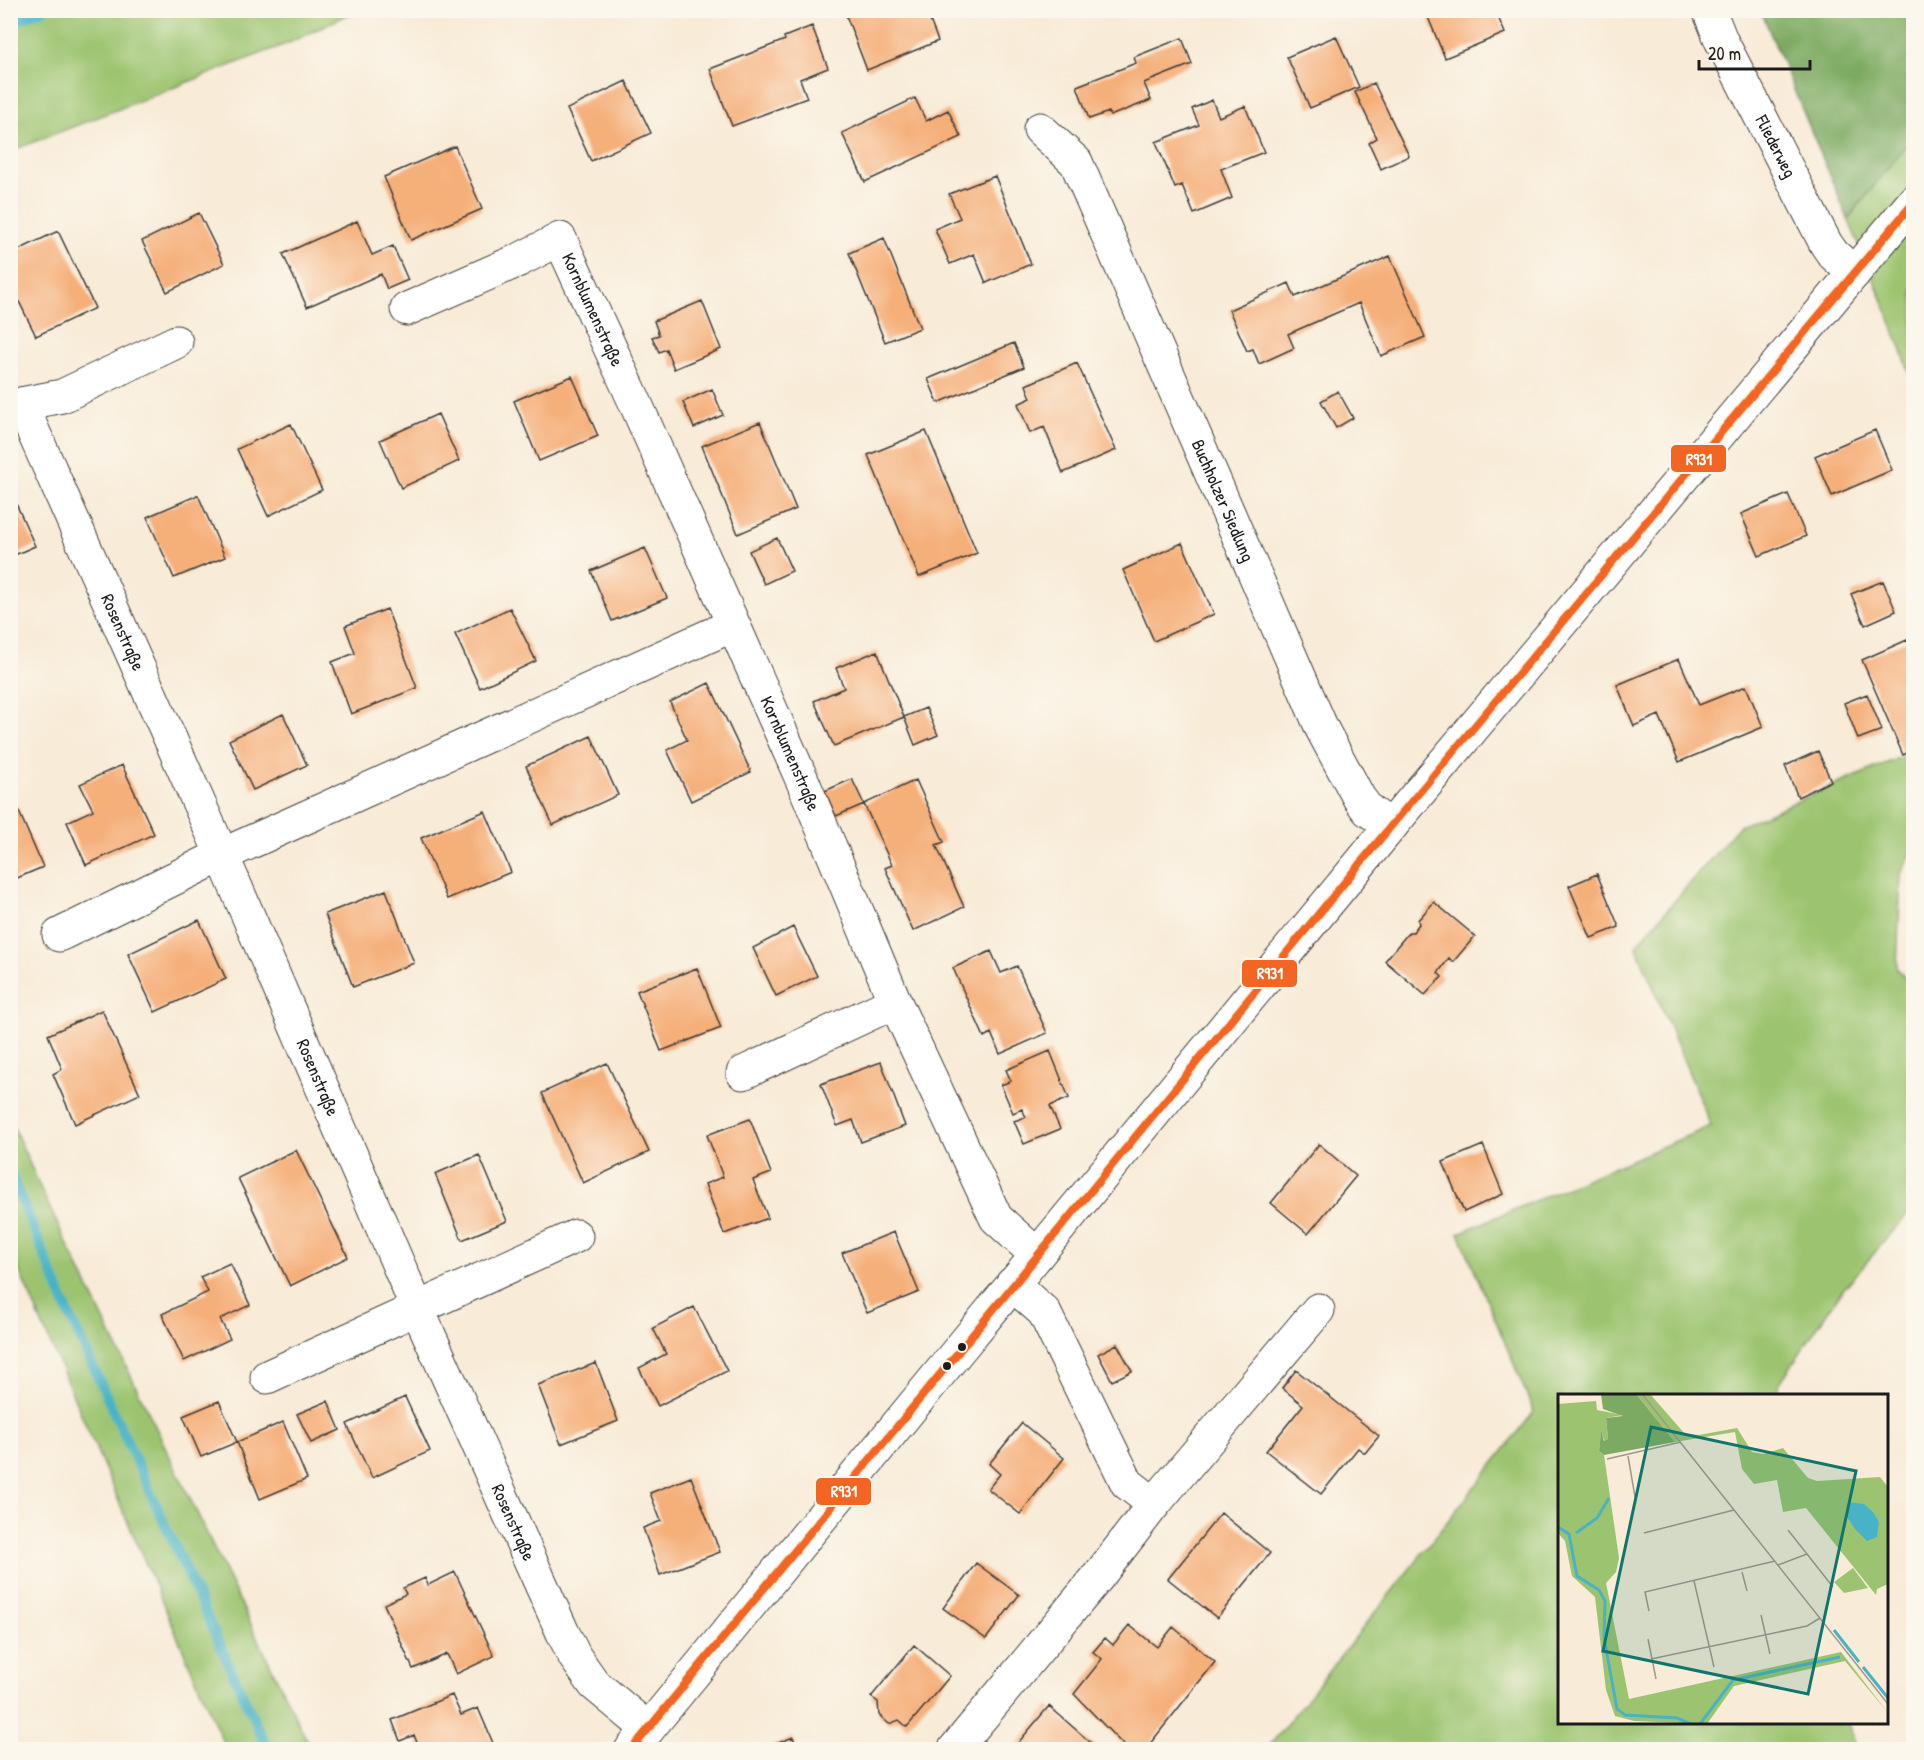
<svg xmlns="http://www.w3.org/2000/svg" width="1924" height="1760" font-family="'Patrick Hand',sans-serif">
<rect width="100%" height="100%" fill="#fbf7ec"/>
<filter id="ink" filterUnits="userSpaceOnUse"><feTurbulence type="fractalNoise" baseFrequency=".0167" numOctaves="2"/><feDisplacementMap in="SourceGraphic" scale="12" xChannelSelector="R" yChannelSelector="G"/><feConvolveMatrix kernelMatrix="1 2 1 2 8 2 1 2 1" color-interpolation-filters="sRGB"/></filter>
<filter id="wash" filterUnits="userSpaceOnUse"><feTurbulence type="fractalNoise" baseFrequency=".008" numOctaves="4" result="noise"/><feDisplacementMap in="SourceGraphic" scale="24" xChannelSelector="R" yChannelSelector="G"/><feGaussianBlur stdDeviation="1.35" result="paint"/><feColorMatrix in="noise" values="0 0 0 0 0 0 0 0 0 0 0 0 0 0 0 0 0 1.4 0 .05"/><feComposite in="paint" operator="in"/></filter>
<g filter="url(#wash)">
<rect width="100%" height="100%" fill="#f8ebd7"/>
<!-- green -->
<path fill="#9cc470" stroke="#5c7046" stroke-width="1.5" d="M11 10H355V11L291 42 11 151Z
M1913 136V382L1888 313 1848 219Z
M1913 752V850L1901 874 1897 968 1913 989V1208L1841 1292 1779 1384 1777 1395 1560 1396V1722L1848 1723 1857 1749H1267L1534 1412 1459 1233 1711 1126 1636 946 1739 826Z
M10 1119 44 1196 311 1749H226L11 1252Z"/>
<!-- forest -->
<path fill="#7daa62" stroke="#4c633f" stroke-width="1.5" d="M1761 11H1913V136L1848 219Z"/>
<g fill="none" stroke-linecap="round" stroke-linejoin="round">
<!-- stream -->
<path stroke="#48b2c6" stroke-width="10" d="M10 23 43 10
M10 1172 68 1312 268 1750"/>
</g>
<g id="blocks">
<!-- building -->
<path fill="#f5af79" d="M844 10H926L938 41 867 70Z
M1425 10H1495L1505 33 1445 58Z
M812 26 828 68 800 79 807 98 732 126 710 69 785 40 784 37Z
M1336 36 1359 87 1310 108 1287 57Z
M1182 38 1192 64 1144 83 1151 100 1110 116 1109 112 1089 119 1077 86 1136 63 1134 57Z
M626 81 651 133 591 161 567 109Z
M1374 83 1409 156 1381 169 1369 143 1377 138 1355 92Z
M915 98 926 121 948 110 961 137 865 182 842 133Z
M1212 100 1219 117 1245 106 1264 152 1221 169 1232 198 1194 214 1182 185 1175 188 1156 142 1199 125 1192 109Z
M455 146 482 209 411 240 384 177Z
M995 176 1031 264 986 283 974 254 950 264 935 229 960 218 949 194Z
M199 213 224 264 167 292 142 241Z
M357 221 372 255 393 246 408 280 387 289 381 274 307 307 283 254Z
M58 231 95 308 36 336 10 283V254Z
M884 238 920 328 885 342 849 253Z
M1390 256 1425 337 1381 356 1359 303 1288 334 1294 348 1259 364 1253 349 1247 351 1229 310 1289 283 1295 297Z
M702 301 721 349 674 369 666 349 659 352 652 337 659 335 654 321Z
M1014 343 1024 367 938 403 928 379Z
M1077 363 1116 450 1063 473 1044 427 1030 433 1018 404 1031 398 1026 385Z
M572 376 598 436 539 461 514 401Z
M712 389 723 415 694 428 683 402Z
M1338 391 1353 418 1336 428 1321 401Z
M438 414 459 461 401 488 380 440Z
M760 422 796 509 738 534 702 446Z
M291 424 322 490 268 516 237 449Z
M1875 430 1892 470 1832 496 1815 456Z
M926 431 977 553 919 577 868 455Z
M10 490 35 546 10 557Z
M1788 494 1806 536 1759 556 1741 514Z
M198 495 225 557 174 578 147 517Z
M777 538 792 571 764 584 749 551Z
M1182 543 1214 614 1154 641 1123 570Z
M645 548 667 598 612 621 591 571Z
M1883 581 1896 611 1865 625 1851 594Z
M510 608 536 661 480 688 455 634Z
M387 609 417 688 351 714 332 662 355 653 345 626Z
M1907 640 1914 654V750L1903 755 1862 660Z
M877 651 904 717 926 708 938 735 915 745 904 717 834 746 814 701 844 688 836 668Z
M1679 659 1699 705 1746 686 1763 727 1679 762 1659 715 1634 726 1617 685Z
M709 683 751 772 691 801 667 750 687 740 670 702Z
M1867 694 1882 730 1858 739 1844 703Z
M283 714 307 765 253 790 229 740Z
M591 736 618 795 553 825 526 766Z
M1818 751 1831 781 1798 797 1785 766Z
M122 765 154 834 86 865 67 822 93 810 80 784Z
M852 779 864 804 836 816 825 791Z
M916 780 944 842 936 845 964 907 913 931 885 868 892 865 864 804Z
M14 800 43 867 10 881V801Z
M485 811 511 872 447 899 421 838Z
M1597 874 1619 927 1591 938 1569 886Z
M386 890 414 963 353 987 325 914Z
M1434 902 1475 936 1453 962 1449 958 1438 973 1442 977 1425 995 1385 961 1409 932H1413L1419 924 1418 920Z
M199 920 226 979 155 1012 128 954Z
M793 927 817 976 776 996 753 948Z
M991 951 1001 973 1017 966 1047 1033 1000 1054 991 1033 984 1037 953 968Z
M697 968 721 1028 661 1051 637 991Z
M102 1010 140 1094 75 1124 53 1074 62 1069 48 1035Z
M1050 1051 1069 1098 1050 1106 1060 1129 1024 1144 1014 1121 1026 1117 1022 1109 1013 1113 1001 1085 1011 1081 1006 1070Z
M881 1062 905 1126 861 1142 853 1120 837 1126 821 1084Z
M607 1063 649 1152 583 1183 542 1093Z
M750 1119 771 1173 753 1180 768 1218 724 1234 705 1184 723 1177 707 1135Z
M1319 1144 1356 1176 1308 1234 1271 1203Z
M1483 1145 1503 1194 1464 1212 1443 1162Z
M296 1150 348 1257 290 1286 238 1178Z
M479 1155 507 1221 462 1240 435 1174Z
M894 1232 919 1292 867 1313 842 1253Z
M230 1263 250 1305 220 1319 230 1339 184 1361 162 1314 208 1292 200 1277Z
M694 1307 727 1371 658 1406 639 1368 666 1354 653 1328Z
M1117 1344 1132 1371 1112 1381 1098 1354Z
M596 1363 618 1421 561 1444 538 1385Z
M1296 1370 1379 1436 1365 1453 1358 1448 1321 1494 1266 1451 1303 1405 1282 1388Z
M405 1397 430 1451 372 1478 347 1424Z
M219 1401 237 1442 283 1422 307 1479 260 1499 237 1442 201 1457 183 1416Z
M328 1401 340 1430 311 1443 297 1414Z
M1022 1423 1064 1458 1020 1514 988 1489 1000 1474 989 1464Z
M691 1477 720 1552 660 1575 643 1528 661 1521 650 1493Z
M1221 1513 1270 1553 1217 1618 1168 1579Z
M976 1563 1019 1595 986 1639 943 1608Z
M455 1572 494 1656 456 1674 447 1654 413 1669 384 1604 406 1594 403 1588 425 1578 428 1585Z
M1129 1625 1157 1647 1173 1627 1215 1662 1145 1750H1128L1074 1694 1102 1659 1093 1652 1105 1638 1113 1645Z
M914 1645 950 1676 907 1727 899 1720 889 1724 879 1715 878 1702 871 1697Z
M452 1695 461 1715 478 1708 496 1750H420L414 1735 400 1741 392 1720Z
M1049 1706 1099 1750H1012Z
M793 1737 798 1750H763V1749Z"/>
</g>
</g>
<g filter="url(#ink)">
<use href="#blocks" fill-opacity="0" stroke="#3d3b38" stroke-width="1.5"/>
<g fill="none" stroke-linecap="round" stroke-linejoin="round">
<defs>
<g id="minor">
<path id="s1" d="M1709 10 1721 40 1826 244 1833 254 1854 273"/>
<path id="s2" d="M1040 129 1076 162 1322 729 1359 798 1368 810 1391 826"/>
<path id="s3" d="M407 309 519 260 560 239 635 402 803 782 895 1002 996 1218 1037 1255"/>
<path id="s4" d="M21 404 222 855 417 1308 563 1633 575 1657 594 1684 648 1729"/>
<path d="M10 410 21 404 62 396 176 342"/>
<path d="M59 935 222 855 733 625"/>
<path d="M743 1073 895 1002"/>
<path d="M1012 1284 1044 1312 1127 1483 1154 1504"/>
<path d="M267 1377 576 1236"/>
<path d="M631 1750 962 1346 1391 826 1914 201"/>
<path d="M954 1750 1097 1578 1154 1504 1318 1310"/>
</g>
</defs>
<!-- minor casing -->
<use href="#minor" stroke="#3d3b38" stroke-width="35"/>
<!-- minor -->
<use href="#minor" stroke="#fff" stroke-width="33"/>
<defs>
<path id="bus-1" d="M631 1750 1391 826 1914 202"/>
</defs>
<!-- bus-1 casing -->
<use href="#bus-1" stroke="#fbf7ec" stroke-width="12"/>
<!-- bus-1 -->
<use href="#bus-1" stroke="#f26522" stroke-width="8"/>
</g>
</g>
<!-- markers -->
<g fill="#1c1c1c" stroke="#fbf7ec" stroke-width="2">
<circle cx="962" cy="1347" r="5"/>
<circle cx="947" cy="1366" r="5"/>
</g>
<g text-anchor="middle" stroke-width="4.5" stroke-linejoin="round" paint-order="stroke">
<!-- street labels -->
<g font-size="18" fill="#1c1c1c" stroke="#fbf7ec">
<text dy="6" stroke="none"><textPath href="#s1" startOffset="152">Fliederweg</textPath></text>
<text dy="6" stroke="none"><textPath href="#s3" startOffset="246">Kornblumenstraße</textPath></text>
<text dy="6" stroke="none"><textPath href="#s2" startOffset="418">Buchholzer Siedlung</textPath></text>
<text dy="6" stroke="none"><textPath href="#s4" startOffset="250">Rosenstraße</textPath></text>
<text dy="6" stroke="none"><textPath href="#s3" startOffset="732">Kornblumenstraße</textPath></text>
<text dy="6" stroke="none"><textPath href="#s4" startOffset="736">Rosenstraße</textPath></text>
<text dy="6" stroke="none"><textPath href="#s4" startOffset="1222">Rosenstraße</textPath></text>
</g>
</g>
<!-- overview -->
<g transform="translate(1558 1394)">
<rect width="330" height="330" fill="#f8ebd7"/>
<path d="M78 0H92L127 40 141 41 179 34 194 58 205 60 225 54 250 84 259 87 322 83 330 93V190L319 195 318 201 248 114 225 118 219 86 196 90 184 75 177 38 117 48ZM38 7 39 16 65 21 48 24 50 45 47 47 43 39 41 57 46 61 61 164 58 178 48 189 71 305 283 258 330 319 287 267 176 292 149 330 76 327 57 322 48 296 37 203 14 182 7 147 0 139V10ZM295 174 310 194 286 199 276 188Z" fill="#9cc470"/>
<path d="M43 0H78L117 48 46 61 41 57 43 37 46 47 50 45 48 24 65 22 45 15Z" fill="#7daa62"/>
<path d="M290 108 306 110 315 118 321 128 319 143 309 147 297 135 289 123Z" fill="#48b2c6"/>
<path fill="none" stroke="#48b2c6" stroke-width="3" d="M0 133 11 140 19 182 41 196 47 207 46 244 59 315 67 321 119 324 133 330M18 139 39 124 51 104M276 236 301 268M305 273 330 304M142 330 175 286 282 263"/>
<path fill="none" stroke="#a0988c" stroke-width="1.5" d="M84 0 330 310M70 62 77 103M49 65 123 48M230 136 275 193M86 139 176 116M220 171 249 160M184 178 189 197M136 187 156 273M91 217 87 198 217 167M203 221 212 260M90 245 98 285M93 265 249 232 262 224"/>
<path fill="#0f766e" fill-opacity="0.15" stroke="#0f766e" stroke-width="3" d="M93 33 298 77 250 300 45 257Z"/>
<rect width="330" height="330" fill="none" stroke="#1c1c1c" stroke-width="3"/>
</g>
<g stroke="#fbf7ec" stroke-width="2">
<rect x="1670" y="444" width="57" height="29" rx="6" fill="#f26522"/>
<rect x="1241" y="959" width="57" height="29" rx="6" fill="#f26522"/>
<rect x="815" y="1477" width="57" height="29" rx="6" fill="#f26522"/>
</g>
<g font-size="16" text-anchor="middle" font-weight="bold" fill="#fff">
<text x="1699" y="465">R931</text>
<text x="1270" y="979">R931</text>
<text x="844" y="1497">R931</text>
</g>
<!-- margin -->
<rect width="1924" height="1760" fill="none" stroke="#fbf7ec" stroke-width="36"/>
<!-- scale -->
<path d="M1699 60v9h111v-9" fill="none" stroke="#1c1c1c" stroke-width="3"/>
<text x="1708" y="60" font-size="18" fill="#1c1c1c" stroke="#fbf7ec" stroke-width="4.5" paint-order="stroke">20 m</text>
</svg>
